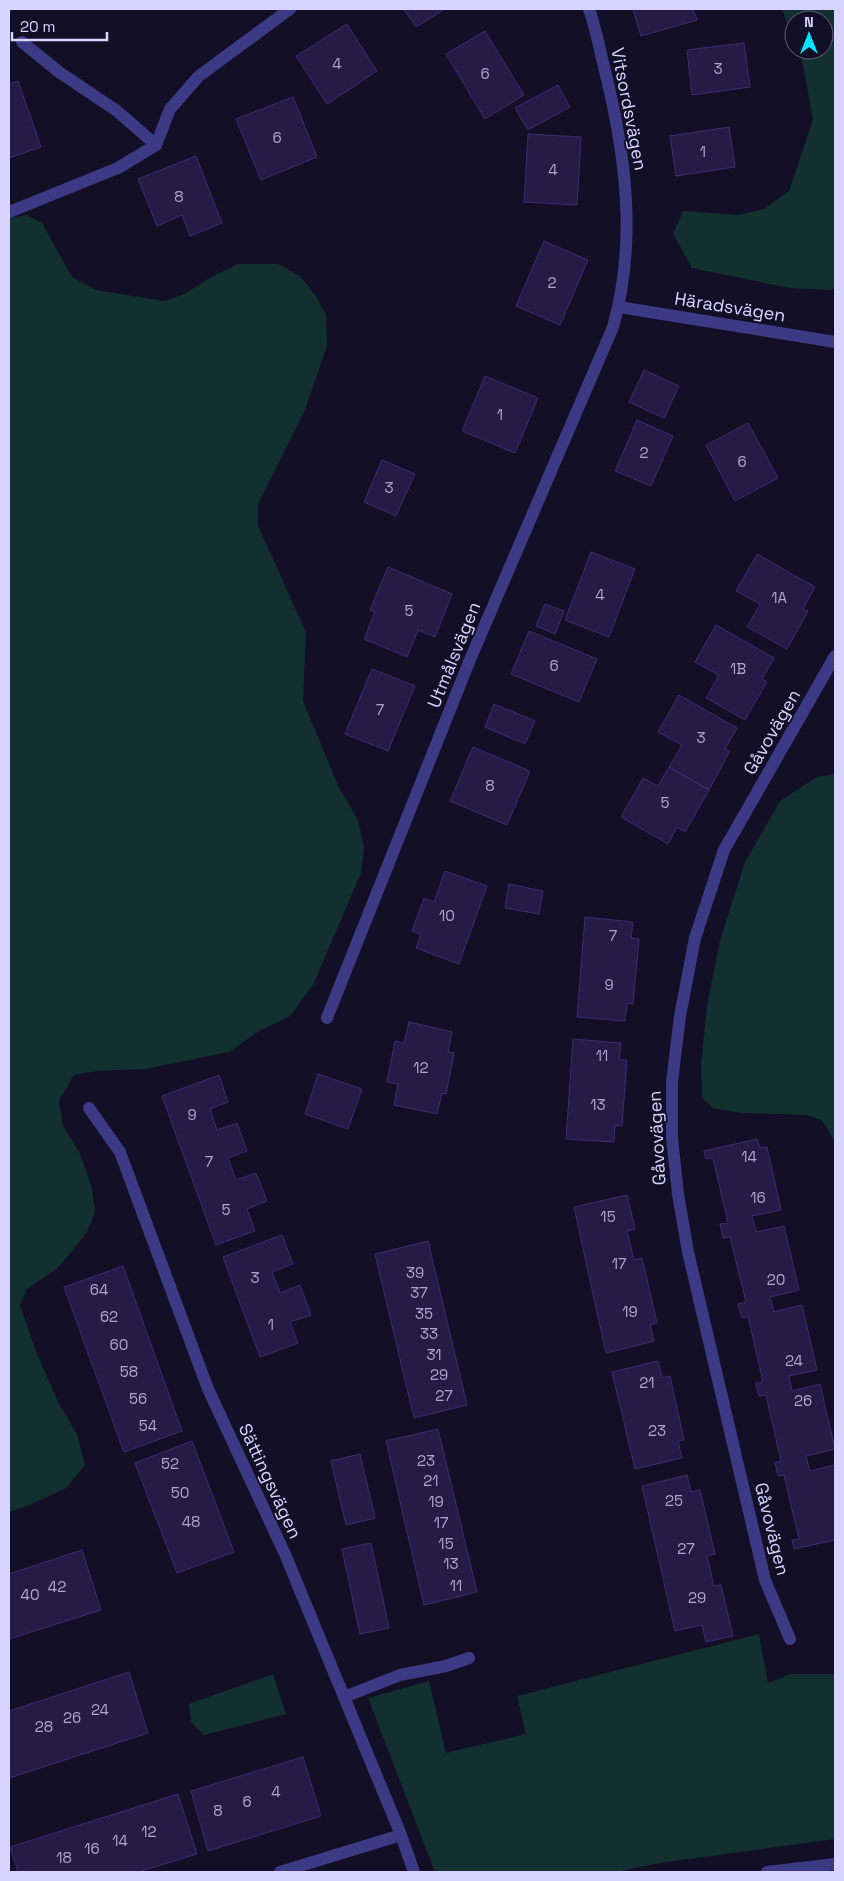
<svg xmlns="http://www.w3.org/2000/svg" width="844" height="1881" font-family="'Space Grotesk',sans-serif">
<rect width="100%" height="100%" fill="#130f26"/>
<!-- green -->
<path fill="#12302f" d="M782 9H835V288L831 290 789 288 692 268 673 234 683 211 738 215 764 209 789 191 813 120 803 65 798 50H824V20H794V40Z
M27 215 42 223 72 277 96 290 164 301 184 294 213 276 238 264H278L300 276 316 296 326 315 327 346 305 410 258 504V526L306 632 303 701 339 788 358 820 364 848 361 873 313 985 290 1016 259 1031 229 1052 145 1069 97 1071 74 1075 59 1101 63 1126 80 1154 92 1188 95 1213 87 1232 59 1267 27 1289 20 1305 35 1349 58 1402 77 1434 85 1465 66 1488 30 1505 9 1512V218Z
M835 774V1142L823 1121 808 1115 742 1113 713 1108 702 1098 701 1064 707 1006 720 941 745 862 780 801 817 777Z
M759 1634 768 1683 791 1674H835V1839L659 1863 616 1872H435L368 1698 429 1681 446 1753 526 1734 517 1696Z
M273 1674 286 1714 204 1735 191 1722 189 1704Z"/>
<!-- building -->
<path fill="#241b47" stroke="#3b2d73" d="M404 9H445L416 27Z
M633 9H693L697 20 641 36Z
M347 24 377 71 327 104 296 56Z
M485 31 524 95 485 119 446 54Z
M744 43 750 87 692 95 687 50Z
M18 81 41 147 9 158V84Z
M558 85 570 107 528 130 515 108Z
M293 97 317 157 261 180 236 119Z
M729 127 735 167 676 176 670 136Z
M528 134 581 137 577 205 524 202Z
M196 156 222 223 190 236 182 215 157 226 138 179Z
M544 241 588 260 560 325 516 306Z
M644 370 679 386 664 418 629 402Z
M485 376 538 398 515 453 462 431Z
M637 420 673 436 651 486 615 471Z
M748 423 778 478 735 501 706 445Z
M382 460 415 474 396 516 364 502Z
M591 552 635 569 609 637 565 620Z
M757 554 815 587 803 609 808 611 787 649 747 627 760 604 736 591Z
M388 567 452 594 435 637 418 630 407 657 364 639 375 612 370 610Z
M545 604 564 611 555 634 536 626Z
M716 625 774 658 762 679 767 682 745 720 706 698 719 675 695 662Z
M529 631 597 659 579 702 511 674Z
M372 669 415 686 388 751 345 734Z
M679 695 737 728 725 749 730 751 709 790 669 767 682 745 658 732Z
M494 704 535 721 525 744 485 727Z
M473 747 530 771 507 825 450 801Z
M669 767 709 790 685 832 677 827 668 844 621 817 643 778 658 786Z
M445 871 487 886 459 964 416 948 421 934 412 931 424 898 434 902Z
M509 884 543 891 539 914 505 908Z
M585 917 633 922 631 938 639 939 633 1004 627 1003 625 1021 577 1017Z
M409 1022 452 1032 448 1052 454 1053 446 1094 442 1093 437 1114 394 1105 398 1084 387 1082 395 1041 404 1043Z
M573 1039 621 1043 619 1060H627L622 1126 615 1125 614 1142 566 1139Z
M318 1074 362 1089 348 1129 305 1114Z
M219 1075 228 1102 210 1109 217 1130 237 1123 247 1151 228 1158 236 1180 256 1173 267 1201 247 1209 255 1231 216 1245 162 1096Z
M757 1139 760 1148 767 1147 781 1210 752 1216 756 1232 784 1226 799 1290 770 1297 774 1312 802 1305 817 1370 789 1376 792 1391 820 1384 835 1449 806 1456 810 1471 835 1465V1540L794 1549 792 1540 799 1539 784 1475 778 1476 775 1463 781 1461 766 1395 759 1396 756 1383 763 1382 748 1316 742 1318 738 1304 746 1302 730 1237 723 1238 720 1224 728 1223 713 1158 706 1159 704 1151Z
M627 1195 635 1229 627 1231 634 1260 642 1258 657 1323 650 1325 654 1341 606 1353 574 1207Z
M282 1235 293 1264 272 1272 280 1293 300 1285 311 1315 290 1322 298 1343 260 1357 223 1257Z
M428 1241 467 1405 414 1418 375 1254Z
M123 1266 182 1431 124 1452 64 1287Z
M658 1361 662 1378 670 1376 684 1440 678 1441 682 1458 635 1469 612 1372Z
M438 1429 477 1592 424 1605 386 1441Z
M192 1441 234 1552 177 1573 135 1463Z
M360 1454 375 1518 346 1525 331 1461Z
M687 1475 691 1492 700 1490 715 1554 707 1556 714 1586 721 1585 733 1636 706 1642 702 1625 675 1631 642 1486Z
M371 1543 389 1628 360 1634 342 1549Z
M82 1550 101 1610 9 1639V1574Z
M129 1672 148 1733 9 1778V1711Z
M303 1757 321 1816 208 1851 191 1791Z
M178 1794 197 1854 138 1872H18L10 1847Z"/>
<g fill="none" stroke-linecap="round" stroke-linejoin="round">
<!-- service -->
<path stroke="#3d3a85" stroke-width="12" d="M9 212 118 168 156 145 117 111 59 72 22 42
M344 1697 400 1675 446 1666 469 1658
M280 1872 401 1835"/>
<!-- minor -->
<path stroke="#3d3a85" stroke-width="12" d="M156 145 170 109 199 76 290 9
M619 307 835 342
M327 1018 469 662 613 327C637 242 626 156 605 71 600 51 596 29 589 9
M89 1108 120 1152 208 1389 285 1554 401 1835 414 1872
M790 1639 765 1580 688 1252 678 1194 672 1138V1082L680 1016 695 938 724 850 835 656
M767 1872 835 1864"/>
</g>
<g text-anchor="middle" stroke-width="4" stroke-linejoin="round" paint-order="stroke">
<!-- number labels -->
<g font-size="15" fill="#aca6d1">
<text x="337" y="69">4</text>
<text x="718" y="74">3</text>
<text x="485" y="79">6</text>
<text x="277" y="143">6</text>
<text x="703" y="157">1</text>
<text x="553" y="175">4</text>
<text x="179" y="202">8</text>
<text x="552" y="288">2</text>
<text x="500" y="420">1</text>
<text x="644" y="458">2</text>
<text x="742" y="467">6</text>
<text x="389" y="493">3</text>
<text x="600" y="600">4</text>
<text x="779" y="603">1A</text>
<text x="409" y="616">5</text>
<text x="554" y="671">6</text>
<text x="738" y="674">1B</text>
<text x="380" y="715">7</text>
<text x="701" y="743">3</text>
<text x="490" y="791">8</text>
<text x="665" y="808">5</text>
<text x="447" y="921">10</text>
<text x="613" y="941">7</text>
<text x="609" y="990">9</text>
<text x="602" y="1061">11</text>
<text x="421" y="1073">12</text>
<text x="598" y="1110">13</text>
<text x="192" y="1120">9</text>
<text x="749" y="1162">14</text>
<text x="209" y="1167">7</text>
<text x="758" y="1203">16</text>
<text x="226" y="1215">5</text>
<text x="608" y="1222">15</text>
<text x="619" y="1269">17</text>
<text x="415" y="1278">39</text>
<text x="255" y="1283">3</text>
<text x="776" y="1285">20</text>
<text x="99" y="1295">64</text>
<text x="419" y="1298">37</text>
<text x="630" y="1317">19</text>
<text x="424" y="1319">35</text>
<text x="109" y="1322">62</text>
<text x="271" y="1330">1</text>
<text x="429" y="1339">33</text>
<text x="119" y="1350">60</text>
<text x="434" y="1360">31</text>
<text x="794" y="1366">24</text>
<text x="129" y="1377">58</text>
<text x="439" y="1380">29</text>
<text x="647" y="1388">21</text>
<text x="444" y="1401">27</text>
<text x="138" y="1404">56</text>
<text x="803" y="1406">26</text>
<text x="148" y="1431">54</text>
<text x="657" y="1436">23</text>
<text x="426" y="1466">23</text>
<text x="170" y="1469">52</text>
<text x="431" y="1486">21</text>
<text x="180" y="1498">50</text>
<text x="674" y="1506">25</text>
<text x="436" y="1507">19</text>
<text x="191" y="1527">48</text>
<text x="441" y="1528">17</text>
<text x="446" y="1549">15</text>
<text x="686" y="1554">27</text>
<text x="451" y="1569">13</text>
<text x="456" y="1591">11</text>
<text x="57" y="1592">42</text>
<text x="30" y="1600">40</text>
<text x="697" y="1603">29</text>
<text x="100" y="1715">24</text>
<text x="72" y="1723">26</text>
<text x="44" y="1732">28</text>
<text x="276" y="1797">4</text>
<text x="247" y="1807">6</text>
<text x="218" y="1816">8</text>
<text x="149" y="1837">12</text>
<text x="120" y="1846">14</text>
<text x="92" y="1854">16</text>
<text x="64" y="1863">18</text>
</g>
<!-- street labels -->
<g font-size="18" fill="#d9d4ff" stroke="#130f26">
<text transform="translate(629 109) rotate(79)" y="6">Vitsordsvägen</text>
<text transform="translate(730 307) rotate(9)" y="6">Häradsvägen</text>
<text transform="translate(454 655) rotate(-68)" y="6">Utmålsvägen</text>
<text transform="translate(772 732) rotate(-60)" y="6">Gåvovägen</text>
<text transform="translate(657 1138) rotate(-93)" y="6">Gåvovägen</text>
<text transform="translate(270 1481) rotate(65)" y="6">Sättingsvägen</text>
<text transform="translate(772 1529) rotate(76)" y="6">Gåvovägen</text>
</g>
</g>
<!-- border -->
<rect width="844" height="1881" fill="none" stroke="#d9d4ff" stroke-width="20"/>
<!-- north arrow -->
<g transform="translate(809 35)"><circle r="24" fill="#130f26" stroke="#625e7d"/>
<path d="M0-4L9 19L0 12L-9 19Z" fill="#00e5ff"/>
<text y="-8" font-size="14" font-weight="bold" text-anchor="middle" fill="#d9d4ff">N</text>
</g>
<!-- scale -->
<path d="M12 32v8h95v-8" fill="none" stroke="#d9d4ff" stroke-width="2.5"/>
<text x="20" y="32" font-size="15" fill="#d9d4ff" stroke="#130f26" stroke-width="4" paint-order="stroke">20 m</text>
</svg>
